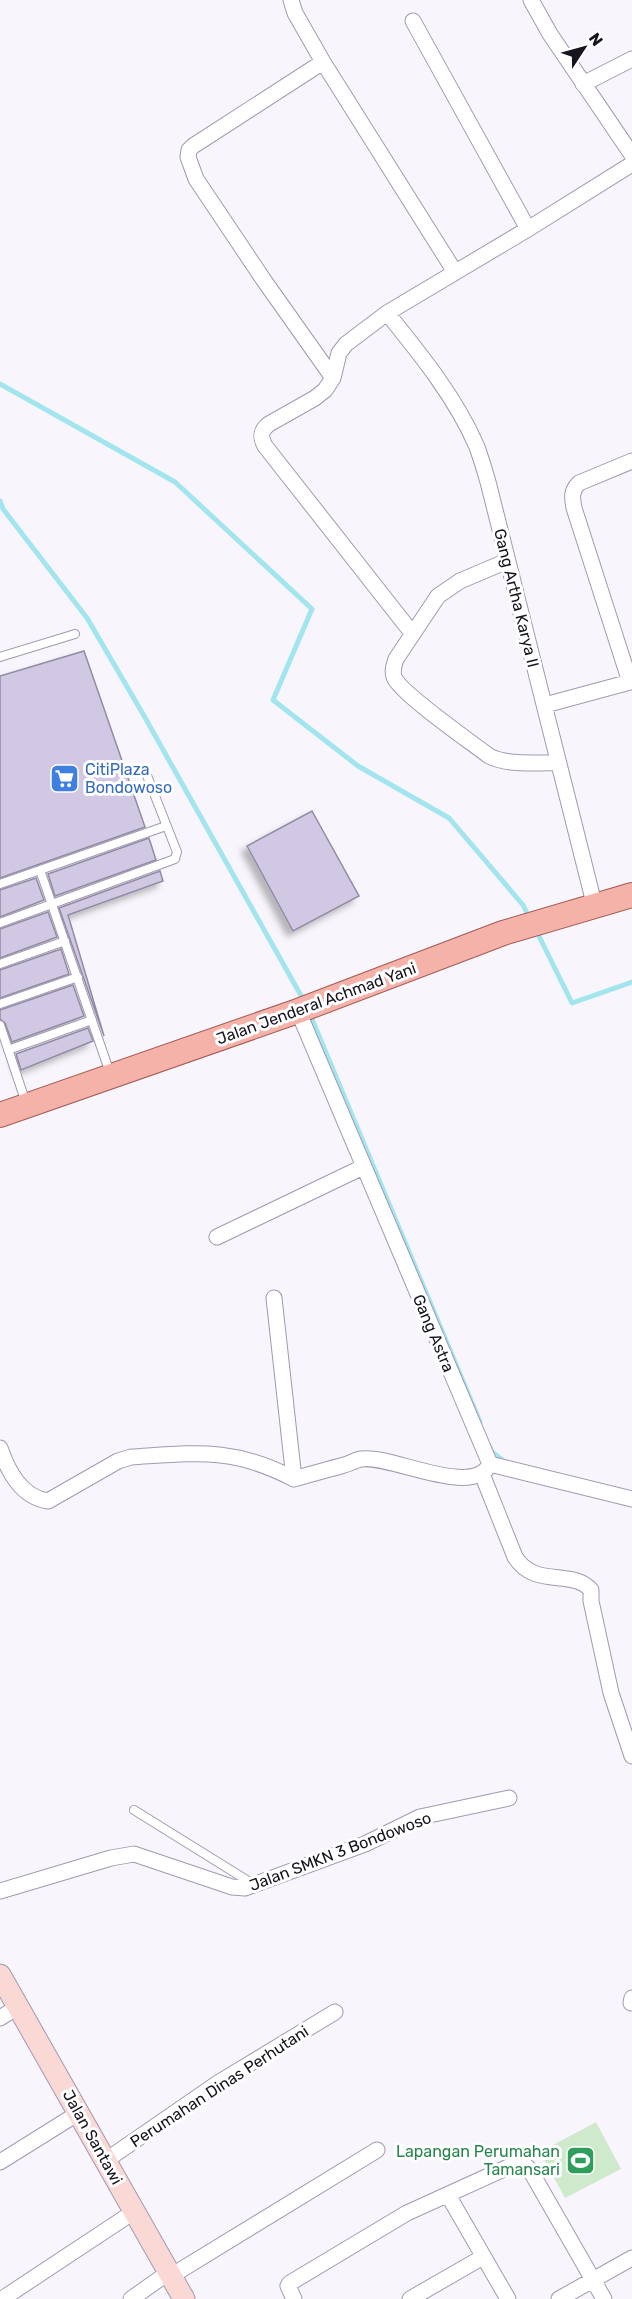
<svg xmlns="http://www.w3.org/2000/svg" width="632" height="2299" font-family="Rubik,sans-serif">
<defs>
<filter id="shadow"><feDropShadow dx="-5.5" dy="5.5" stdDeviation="3" flood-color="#0004"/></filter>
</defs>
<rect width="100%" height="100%" fill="#f8f6fc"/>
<!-- green -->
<path fill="#cfe9cc" d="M596 2122 621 2169 565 2198 540 2152Z"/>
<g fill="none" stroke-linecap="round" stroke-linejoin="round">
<!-- stream -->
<path stroke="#a2e5ef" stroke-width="5" d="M0 384 175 482 312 609 273 700 358 766 449 818 523 905 530 919
M0 501 3 509 87 618 143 714 304 1001
M536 930 572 1003 632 982
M309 1012 480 1422
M490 1447 491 1451 506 1463"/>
</g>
<!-- building -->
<path fill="#d1c8e3" stroke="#938ba4" stroke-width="1.5" filter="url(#shadow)" d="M84 651 145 827 0 878V676Z
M312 811 359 896 293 931 247 846Z
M149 838 156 860 55 896 48 874Z
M160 871 163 881 68 915 104 1036 59 908Z
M36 878 44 900 0 917V890Z
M48 912 57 937 0 958V929Z
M61 949 69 974 0 998V970Z
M73 985 84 1016 12 1042 5 1023 0 1019V1010Z
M88 1028 93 1041 21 1070 16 1054Z"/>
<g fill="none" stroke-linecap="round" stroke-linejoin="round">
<defs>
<path id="lane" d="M0 657 75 634
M40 870 110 1073
M0 884 166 826
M0 923 175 859 177 852 146 773
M0 964 65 941
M0 1004 78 977
M0 1025 26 1103
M8 1050 92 1020
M134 1810 253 1884"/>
<path id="street" d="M291 0 295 13 323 62 455 272
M531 0 550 34 632 155
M413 21 528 229
M323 62 193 146 189 150 188 157 196 179 263 279 333 378
M583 84 632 59
M387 313C421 355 456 398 477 447 481 458 485 471 488 482L595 907
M507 561 460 581 438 596 396 659C394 665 392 670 394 677 400 693 471 742 489 756 509 766 536 762 559 763
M412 633 265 446C260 437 260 431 269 424L315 398 325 390 333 378 339 353 346 344 387 313 528 229 632 164
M545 705 630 682 574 508C572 497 571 491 579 483L632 461
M217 1237 363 1167
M274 1298 294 1479
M0 1448C8 1471 21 1497 48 1501L118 1461 131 1457C197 1453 233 1447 294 1479
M490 1464 632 1499
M482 1474 515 1557C535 1589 572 1568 591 1590V1601L611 1693 632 1756
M294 1479C310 1474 327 1470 344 1465 349 1464 355 1460 361 1459 390 1454 473 1499 490 1464L298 1011
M0 1891 111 1858 134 1854 232 1887 245 1888 365 1844 420 1817 509 1798
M631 2003 632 1998
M0 2018 19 2006
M105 2161 218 2083 335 2012
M0 2162 80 2112
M448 2195 508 2299
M171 2276 377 2150
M2 2299 135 2211
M131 2299 165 2275 168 2270
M294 2299 288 2286 290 2283 407 2213 517 2163H523L530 2170 604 2299
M410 2299 483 2257
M559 2299 632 2258"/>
<path id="secondary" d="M0 1975 184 2299"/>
<path id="primary" d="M0 1115 298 1011 503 933 632 895"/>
</defs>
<!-- lane casing -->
<use href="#lane" stroke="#a199b2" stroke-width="10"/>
<!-- street casing -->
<use href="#street" stroke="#a199b2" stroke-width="17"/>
<!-- secondary casing -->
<use href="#secondary" stroke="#a199b2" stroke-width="23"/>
<!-- primary casing -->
<use href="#primary" stroke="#a25a53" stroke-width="26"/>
<!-- lane -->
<use href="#lane" stroke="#fff" stroke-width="8"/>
<!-- street -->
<use href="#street" stroke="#fff" stroke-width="15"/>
<!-- secondary -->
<use href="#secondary" stroke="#fad9d4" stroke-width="21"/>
<!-- primary -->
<use href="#primary" stroke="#f4b2a9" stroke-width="24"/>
</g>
<!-- icons -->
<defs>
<symbol id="supermarket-square" viewBox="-11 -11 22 22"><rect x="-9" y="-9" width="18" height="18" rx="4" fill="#3f7fe0" stroke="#fff"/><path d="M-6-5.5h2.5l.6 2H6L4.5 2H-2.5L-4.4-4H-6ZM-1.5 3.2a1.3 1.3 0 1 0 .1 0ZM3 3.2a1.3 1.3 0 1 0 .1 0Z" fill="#fff"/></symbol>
<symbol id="stadium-square" viewBox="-11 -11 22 22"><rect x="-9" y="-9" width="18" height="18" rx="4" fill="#2e9e5b" stroke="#fff"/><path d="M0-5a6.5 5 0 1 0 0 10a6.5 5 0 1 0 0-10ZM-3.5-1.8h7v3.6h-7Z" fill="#fff"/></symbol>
</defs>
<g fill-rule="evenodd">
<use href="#supermarket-square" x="48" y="762" width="33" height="33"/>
<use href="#stadium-square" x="564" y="2144" width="33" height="33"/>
</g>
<g text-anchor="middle" stroke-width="6" stroke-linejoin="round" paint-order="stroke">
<!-- street labels -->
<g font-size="16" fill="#18141e" stroke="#fff">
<text transform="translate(517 598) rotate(76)" y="6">Gang Artha Karya II</text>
<text transform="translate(316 1003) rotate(-20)" y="6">Jalan Jenderal Achmad Yani</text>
<text transform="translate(434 1333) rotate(67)" y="6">Gang Astra</text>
<text transform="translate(340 1851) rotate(-21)" y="6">Jalan SMKN 3 Bondowoso</text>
<text transform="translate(219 2086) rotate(-33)" y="6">Perumahan Dinas Perhutani</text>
<text transform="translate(93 2137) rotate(61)" y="6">Jalan Santawi</text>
</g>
<!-- shop labels -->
<g font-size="16" fill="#366cbe" stroke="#fff" text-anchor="start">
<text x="85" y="775">CitiPlaza<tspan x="85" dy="18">Bondowoso</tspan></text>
</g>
<!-- leisure labels -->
<g font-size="16" fill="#27864d" stroke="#fff" text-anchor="end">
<text x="560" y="2157">Lapangan Perumahan<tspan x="560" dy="18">Tamansari</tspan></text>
</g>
</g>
<!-- north arrow -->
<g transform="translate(584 48) rotate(54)" stroke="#ffffff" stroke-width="4.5" paint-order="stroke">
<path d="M0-4.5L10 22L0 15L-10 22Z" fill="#18141e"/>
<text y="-9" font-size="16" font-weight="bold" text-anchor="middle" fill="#18141e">N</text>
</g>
</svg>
